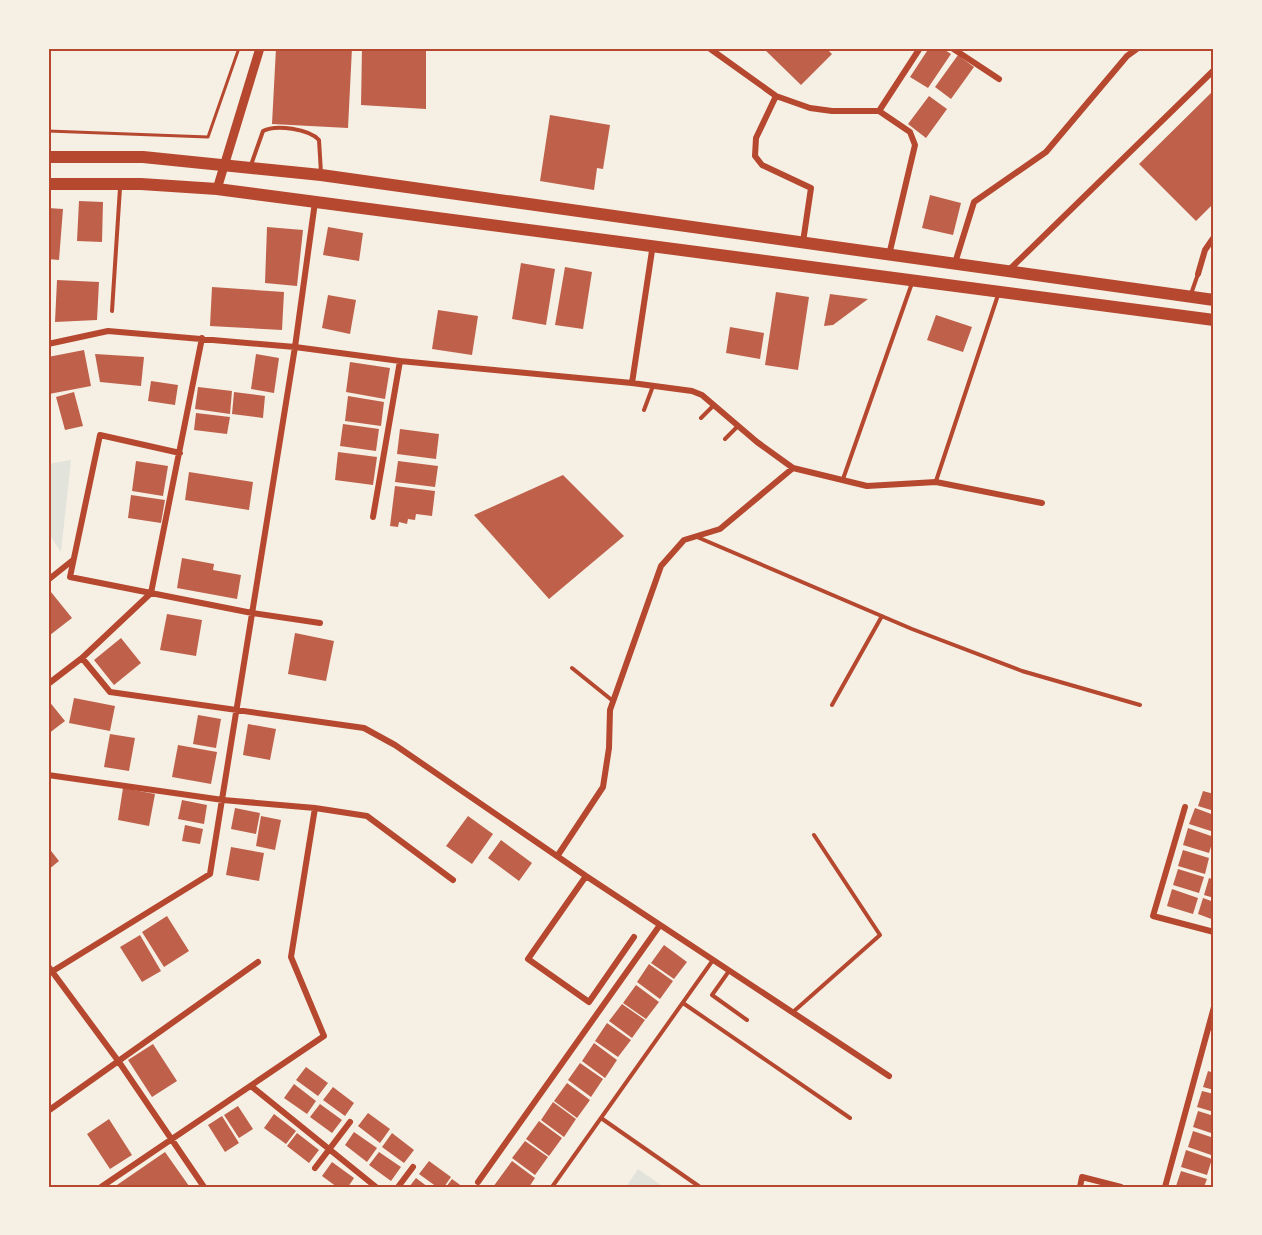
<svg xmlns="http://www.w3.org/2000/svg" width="1262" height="1235" font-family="'Zilla Slab',serif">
<rect width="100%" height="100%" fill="#f6efe4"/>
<!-- green -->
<path fill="#e2e4dc" d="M71 460 61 552 48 533V464Z
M638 1169 664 1187H626Z"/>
<!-- building -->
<path fill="#bf614a" d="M276 48H352L348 128 272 124Z
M362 48H426V109L361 105Z
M763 48H826L832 54 801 85Z
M929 48H942L951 54 928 88 910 77Z
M958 55 974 67 951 99 935 87Z
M1214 90V203L1196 221 1139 164Z
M929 96 947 109 926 138 908 124Z
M550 115 610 125 603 169 597 168 594 190 540 181Z
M930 195 961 203 953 235 922 228Z
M79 201 103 202 102 242 77 241Z
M48 208 63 209 59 260 48 259Z
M267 227 303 230 297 286 265 283Z
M328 227 363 233 359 261 323 255Z
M521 263 555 269 546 325 512 319Z
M565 267 592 272 583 329 555 325Z
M57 280 99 282 97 320 55 322Z
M212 287 284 292 282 330 210 326Z
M776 292 809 297 798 370 765 365Z
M830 294 868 299 833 325 824 326Z
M328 295 356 300 350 334 322 328Z
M438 310 478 316 472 355 432 349Z
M936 315 972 327 963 352 927 340Z
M730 327 764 333 760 359 726 353Z
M84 350 91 386 49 394 48 357Z
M95 354 144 357 141 386 100 382Z
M256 354 279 358 274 393 251 389Z
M350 362 390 368 385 399 346 392Z
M151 381 178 385 175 405 148 401Z
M198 387 232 391 230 414 195 409Z
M74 392 83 426 65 430 56 397Z
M234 392 265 396 263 418 232 414Z
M348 396 384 402 381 426 345 421Z
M196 413 230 417 227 434 194 430Z
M343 424 379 429 376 451 340 446Z
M400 429 439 434 436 459 397 454Z
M338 452 377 457 373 485 335 480Z
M136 461 168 466 163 496 132 491Z
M398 461 438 466 435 487 395 482Z
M189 472 253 482 249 510 185 500Z
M563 475 624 536 549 599 474 515Z
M395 486 435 491 432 516 416 514 415 520 408 519 407 524 399 522 398 527 390 526Z
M131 495 165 500 161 523 128 518Z
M182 558 214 564 213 570 241 575 237 599 177 588Z
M51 592 72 618 50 635 48 632V594Z
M167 614 202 620 196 656 160 650Z
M295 633 334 641 326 681 288 674Z
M121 638 141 663 114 685 94 660Z
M74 698 115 706 110 731 69 723Z
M48 700 65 721 48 734Z
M198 715 221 719 216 748 193 744Z
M248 724 276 729 270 760 243 755Z
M110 734 135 738 129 771 104 767Z
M178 745 217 752 211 784 172 777Z
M123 788 155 794 149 826 118 820Z
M1203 791 1214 794V811L1198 806Z
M182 800 207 805 204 824 178 819Z
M235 808 260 813 256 834 231 829Z
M1195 808 1214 815V832L1189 824Z
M261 816 281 820 275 850 256 846Z
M468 816 493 834 472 864 446 846Z
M185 825 203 829 200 844 182 841Z
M1188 828 1214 837 1209 853 1183 845Z
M501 840 532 863 519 881 488 858Z
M48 847 59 861 48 870Z
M231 847 264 853 259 881 226 875Z
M1183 850 1209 858 1205 874 1178 866Z
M1178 869 1204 877 1199 893 1173 885Z
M1209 878 1214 880V898L1204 895Z
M1172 889 1198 898 1193 914 1167 906Z
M1203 898 1214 902V920L1198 914Z
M167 916 189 951 164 967 142 932Z
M140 935 161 971 142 982 120 947Z
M664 945 687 962 674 979 651 963Z
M649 964 673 981 660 999 637 982Z
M636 985 659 1002 646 1019 623 1003Z
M622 1004 645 1020 632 1038 609 1021Z
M607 1023 631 1040 618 1057 595 1041Z
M594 1043 617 1060 605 1078 582 1061Z
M153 1044 177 1081 152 1097 128 1060Z
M580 1063 603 1079 591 1097 568 1080Z
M306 1067 328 1083 318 1096 296 1080Z
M1208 1071 1214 1073V1090L1203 1087Z
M567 1083 590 1100 577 1118 554 1101Z
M294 1084 316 1101 307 1114 284 1098Z
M333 1087 354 1103 345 1116 323 1100Z
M1202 1091 1214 1094V1112L1197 1107Z
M553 1102 576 1119 564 1137 541 1120Z
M320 1104 342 1120 332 1133 310 1117Z
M238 1106 253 1129 239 1138 224 1115Z
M1198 1111 1214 1116V1134L1193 1127Z
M368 1113 390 1129 380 1143 358 1126Z
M274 1114 296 1131 286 1144 264 1128Z
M222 1116 239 1143 225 1152 208 1125Z
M109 1119 132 1155 110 1169 87 1134Z
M539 1121 562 1138 549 1156 526 1139Z
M1193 1131 1214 1138V1156L1188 1147Z
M354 1132 377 1148 367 1162 345 1145Z
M297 1133 319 1150 309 1163 287 1146Z
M392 1133 414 1150 404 1163 382 1147Z
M525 1141 548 1157 535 1175 512 1158Z
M1186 1150 1212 1159 1207 1175 1181 1167Z
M165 1152 189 1186 114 1187Z
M379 1152 401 1167 391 1181 369 1165Z
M429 1161 451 1177 444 1187H437L419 1174Z
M512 1161 535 1178 529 1187H493Z
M332 1162 354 1178 348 1187H337L322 1176Z
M1181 1171 1207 1179 1204 1187 1176 1186Z
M416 1178 428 1187H409Z
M452 1179 463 1187H446Z"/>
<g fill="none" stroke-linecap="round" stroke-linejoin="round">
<!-- path -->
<path stroke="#b5482f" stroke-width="3" d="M48 131 208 137 239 48"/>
<!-- service -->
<path stroke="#b5482f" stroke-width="4" d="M251 165 263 131C276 124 309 129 319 140L321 173
M1191 294 1198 274
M112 311 120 188
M644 410 653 386
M701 418 714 405
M725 439 738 426
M843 479 912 283
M936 481 998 295
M697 537 912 629 1022 671 1140 705
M572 668 613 701
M832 705 882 616
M729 971 712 995 747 1020
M683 1003 850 1118
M793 1012 880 935 814 835
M601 1118 700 1187
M552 1187 713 960"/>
<!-- minor -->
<path stroke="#b5482f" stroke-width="6" d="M709 48 776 96 810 108 832 111H879L910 132 915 145 889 255
M952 48 999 79
M776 96 756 138 755 156 762 165 811 188 803 242
M879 111 920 48
M955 263 974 202 1046 152 1127 56 1138 48
M1009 270 1214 70
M1198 274 1205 250 1214 237
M48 344 108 331 295 347 400 361 632 383 653 244
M632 383 692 391 702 395 757 442 793 468 867 486 936 482 1042 503
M180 453 100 435 70 577 252 613 320 623
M373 517 400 361
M48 580 73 560
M82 658 110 692 364 728 395 745 586 876 889 1076
M48 684 82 658 151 593 202 338
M48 775 223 800 315 808 367 816 453 880
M1185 807 1153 916 1214 932
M558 855 603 787 609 748 610 710 661 566 684 540 720 529 793 468
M586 876 528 959 589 1002 634 937
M48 966 119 1062 204 1187
M48 974 210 874 295 347 315 202
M251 1086 376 1187
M48 1111 258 962
M315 1168 350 1122
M478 1182 660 925
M101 1187 324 1036 291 957 315 808
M398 1187 413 1167
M1080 1187 1082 1177 1121 1187
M1165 1187 1214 1007"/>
<!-- tertiary -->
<path stroke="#b5482f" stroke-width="9" d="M217 189 260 48"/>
<!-- trunk -->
<path stroke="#b5482f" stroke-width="12" d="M48 157H143L321 175 1214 300
M48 184H141L217 189 1214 320"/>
</g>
<!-- border -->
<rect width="1262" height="1235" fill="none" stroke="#f6efe4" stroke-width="99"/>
<rect x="50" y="50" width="1162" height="1136" fill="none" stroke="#b5482f" stroke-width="2"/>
</svg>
